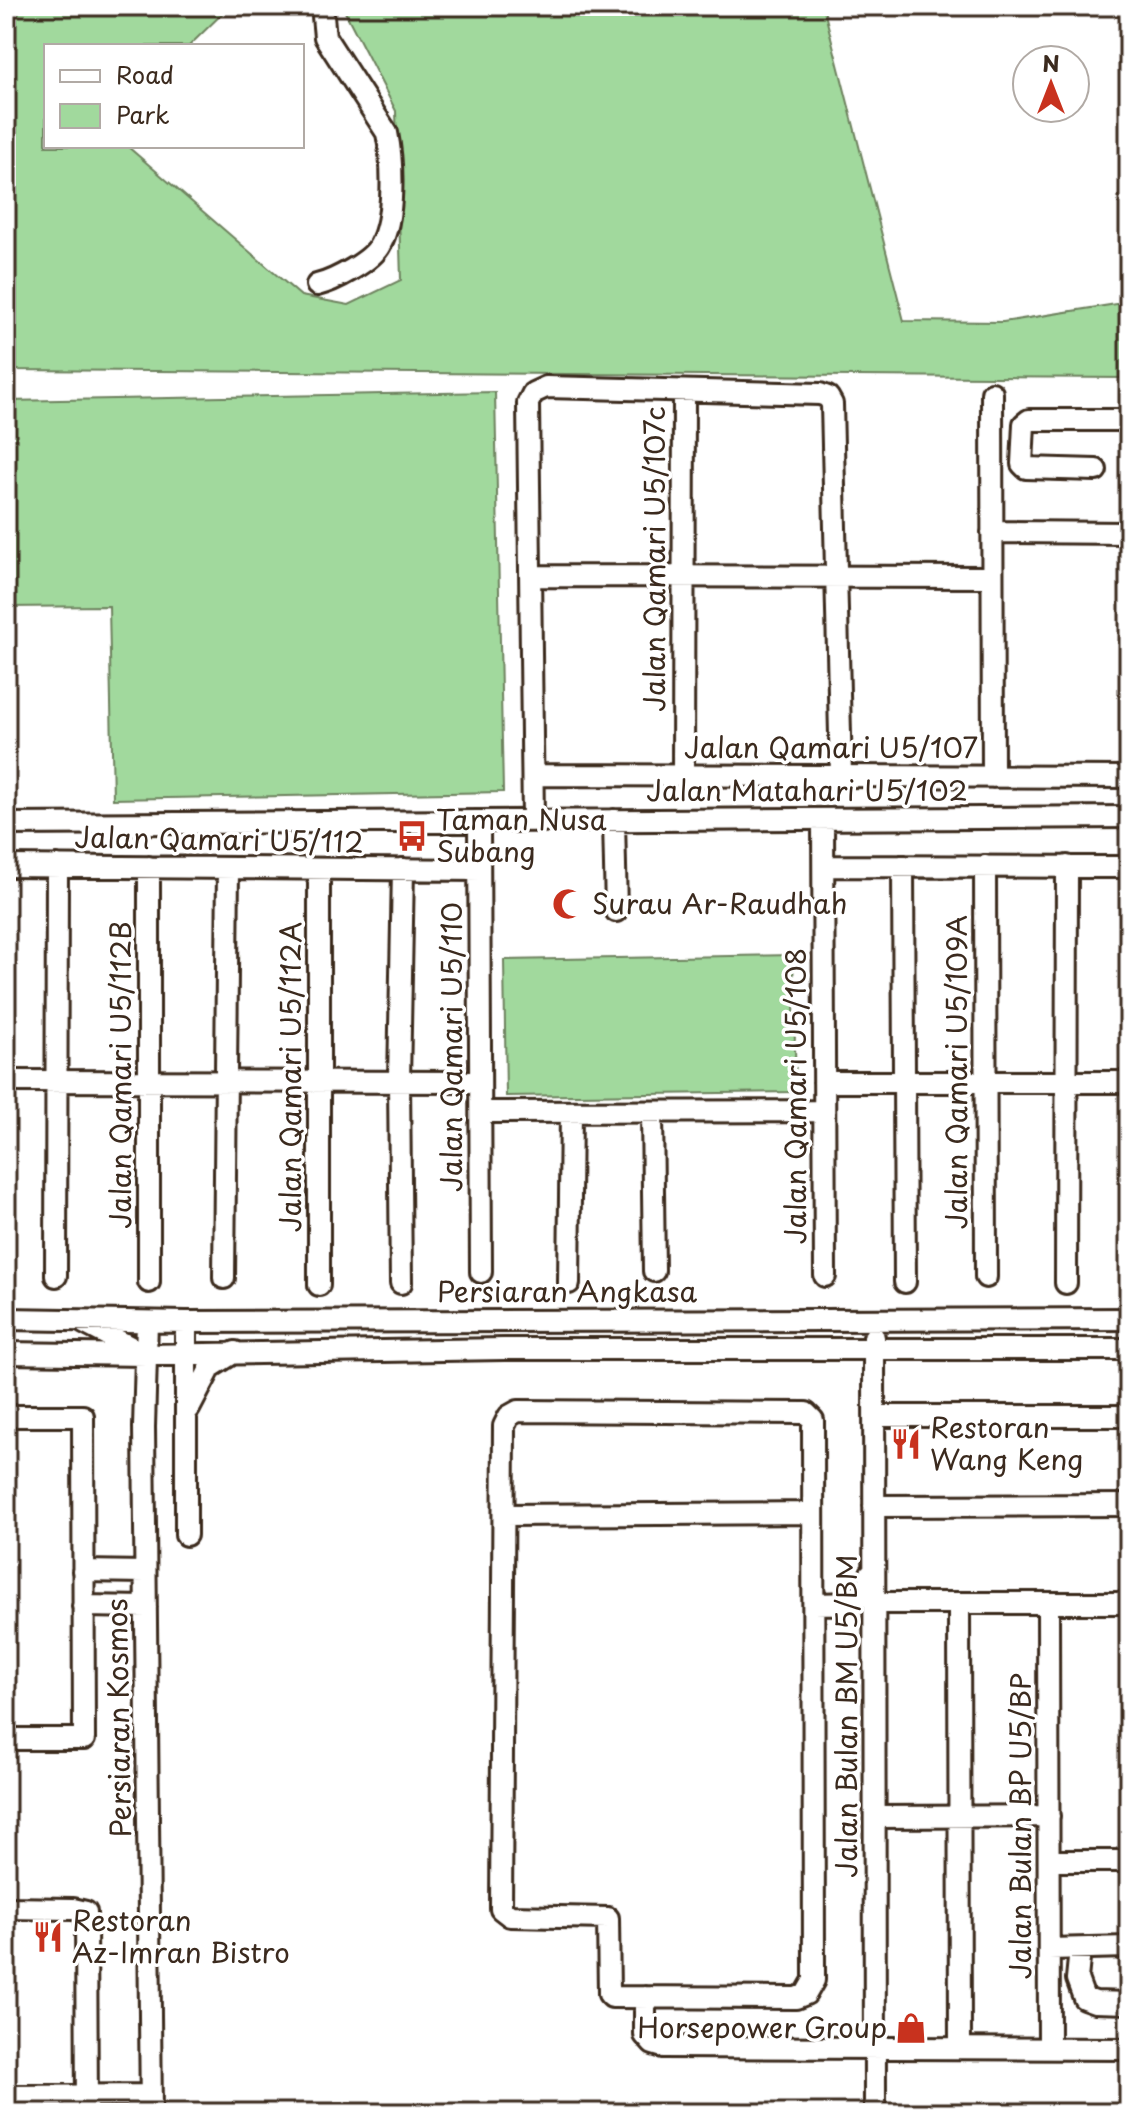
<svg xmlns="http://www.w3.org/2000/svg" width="1135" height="2119" font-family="'Playpen Sans',sans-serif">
<rect width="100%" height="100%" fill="#fff"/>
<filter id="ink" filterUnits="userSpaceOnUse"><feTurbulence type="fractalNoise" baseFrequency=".0125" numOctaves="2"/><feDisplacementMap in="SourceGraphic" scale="16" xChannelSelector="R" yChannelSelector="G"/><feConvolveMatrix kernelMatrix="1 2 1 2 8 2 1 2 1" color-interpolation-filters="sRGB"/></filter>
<g filter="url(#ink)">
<!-- green -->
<path fill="#a1d99d" stroke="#6e825e" stroke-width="2" d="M6 6H230L189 46H46V146H127L301 296 349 305 401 280 396 111 342 6H823L904 321 1003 322 1129 302V378L6 370Z
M495 392 503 792 113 799 109 606 6 607V401Z
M793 955 796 1092 506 1096 504 960Z"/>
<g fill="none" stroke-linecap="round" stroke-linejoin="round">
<defs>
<path id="minor" d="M317 285C334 281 372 261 380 245 395 218 393 163 387 133L325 37 322 6
M992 393 993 777
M1096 470 1026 468 1022 464 1024 424 1029 420H1124L1129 422
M992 532 1129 533
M531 576 992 577
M533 775 1129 777
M683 776 684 391
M823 819 825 1276
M533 820 528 403 533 393 546 387 820 394 828 397 832 404 841 776
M614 820 616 911
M479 821 481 1272
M6 824 1129 817
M6 866 479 870
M824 866 1122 867 1129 869
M903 866 905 1282
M985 866 986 1277
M149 867V1282
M6 1081 480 1082
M824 1082H1129
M481 1112 824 1111
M652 1112 654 1271
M56 1276 57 866
M224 1278 228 868
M401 1283 399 1081 403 869
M569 1283 571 1112
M1066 1283 1067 866
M319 1285V869
M6 1319 186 1322 1129 1319
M147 1322 144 1427 151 2113
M186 1322V1535
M84 1323 144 1354
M874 1337 875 2113
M6 1353 146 1355 504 1349H1129
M189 1409 211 1367 235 1352
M518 1411 806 1413 813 1420 814 1980 806 1994 796 1998 612 1997 609 1994 608 1918 510 1916 501 1909 504 1426 509 1416Z
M6 1416H83L84 1739H6
M874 1416H1129
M874 1506 1129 1505
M504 1515 813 1513
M83 1571 145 1572
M874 1603H1129
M959 1603 960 2048
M1048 1603 1049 2048
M814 1604C843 1603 865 1608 871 1573
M83 1606 146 1607
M875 1817 1049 1816
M1049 1861H1129
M6 1908 73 1909 86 1912 87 2113
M1049 1949 1129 1947
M1080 1949 1077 1979 1084 1998 1095 2002 1129 2003
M645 1997V2035L653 2044 663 2047 1129 2049
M6 2096 151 2095"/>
</defs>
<!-- minor casing -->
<use href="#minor" stroke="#3b2a1e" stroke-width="26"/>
<!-- minor -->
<use href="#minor" stroke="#fff" stroke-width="20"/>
</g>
</g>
<!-- icons -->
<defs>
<symbol id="bus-bare" viewBox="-9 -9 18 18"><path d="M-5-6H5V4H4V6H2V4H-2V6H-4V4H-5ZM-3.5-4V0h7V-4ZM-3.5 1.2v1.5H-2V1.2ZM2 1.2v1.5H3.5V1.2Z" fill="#c8321e" stroke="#fff" stroke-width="2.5" paint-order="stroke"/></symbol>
<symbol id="mosque-bare" viewBox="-9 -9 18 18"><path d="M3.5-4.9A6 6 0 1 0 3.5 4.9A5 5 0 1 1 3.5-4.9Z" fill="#c8321e" stroke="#fff" stroke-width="2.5" paint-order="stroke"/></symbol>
<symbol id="restaurant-bare" viewBox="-9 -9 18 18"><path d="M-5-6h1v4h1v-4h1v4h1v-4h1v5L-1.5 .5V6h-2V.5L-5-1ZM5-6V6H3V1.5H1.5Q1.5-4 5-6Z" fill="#c8321e" stroke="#fff" stroke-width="2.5" paint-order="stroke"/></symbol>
<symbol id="shop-bare" viewBox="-9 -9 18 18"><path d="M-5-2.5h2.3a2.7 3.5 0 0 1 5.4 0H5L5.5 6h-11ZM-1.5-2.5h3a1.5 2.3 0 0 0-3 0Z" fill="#c8321e" stroke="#fff" stroke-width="2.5" paint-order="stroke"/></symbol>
</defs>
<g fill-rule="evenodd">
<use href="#bus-bare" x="390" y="814" width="44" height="44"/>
<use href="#mosque-bare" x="546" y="882" width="44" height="44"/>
<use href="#restaurant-bare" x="884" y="1422" width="44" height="44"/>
<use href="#restaurant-bare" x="26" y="1915" width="44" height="44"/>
<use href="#shop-bare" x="889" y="2006" width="44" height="44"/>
</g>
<g text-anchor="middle" stroke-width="7" stroke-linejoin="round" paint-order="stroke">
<!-- street labels -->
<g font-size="28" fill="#3b2a1e" stroke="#fff">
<text transform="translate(655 559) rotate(-90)" y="10">Jalan Qamari U5/107c</text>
<text x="831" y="758">Jalan Qamari U5/107</text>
<text x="807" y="801">Jalan Matahari U5/102</text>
<text transform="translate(219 840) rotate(1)" y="10">Jalan Qamari U5/112</text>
<text transform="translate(452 1047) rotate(-90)" y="10">Jalan Qamari U5/110</text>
<text transform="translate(957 1072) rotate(-90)" y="10">Jalan Qamari U5/109A</text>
<text transform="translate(121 1075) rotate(-90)" y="10">Jalan Qamari U5/112B</text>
<text transform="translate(291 1077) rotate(-90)" y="10">Jalan Qamari U5/112A</text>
<text transform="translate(796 1096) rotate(-90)" y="10">Jalan Qamari U5/108</text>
<text x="567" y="1302">Persiaran Angkasa</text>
<text transform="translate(847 1716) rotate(-90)" y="10">Jalan Bulan BM U5/BM</text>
<text transform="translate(119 1718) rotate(-91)" y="10">Persiaran Kosmos</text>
<text transform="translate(1021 1826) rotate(-90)" y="10">Jalan Bulan BP U5/BP</text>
</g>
<!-- poi labels -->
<g font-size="28" fill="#3b2a1e" stroke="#fff" text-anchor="start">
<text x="436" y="830">Taman Nusa<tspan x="436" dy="32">Subang</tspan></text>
<text x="592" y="914">Surau Ar-Raudhah</text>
<text x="930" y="1438">Restoran<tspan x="930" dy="32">Wang Keng</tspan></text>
<text x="72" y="1931">Restoran<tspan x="72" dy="32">Az-Imran Bistro</tspan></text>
<text x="887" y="2038" text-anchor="end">Horsepower Group</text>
</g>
</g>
<!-- margin -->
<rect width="1135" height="2119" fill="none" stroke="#fff" stroke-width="32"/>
<rect x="16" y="16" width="1103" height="2087" fill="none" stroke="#3b2a1e" stroke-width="3" filter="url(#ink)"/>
<!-- legend -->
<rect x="44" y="44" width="260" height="104" fill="#ffffff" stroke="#b1aaa5" stroke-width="2"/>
<rect x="60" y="70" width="40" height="12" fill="#ffffff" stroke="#b1aaa5" stroke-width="2"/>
<text x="116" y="84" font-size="24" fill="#3b2a1e">Road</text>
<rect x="60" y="104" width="40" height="24" fill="#a1d99d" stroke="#b1aaa5" stroke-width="2"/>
<text x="116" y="124" font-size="24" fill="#3b2a1e">Park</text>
<!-- north arrow -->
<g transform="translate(1051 84)"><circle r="38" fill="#ffffff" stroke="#b1aaa5" stroke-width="2"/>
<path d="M0-6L14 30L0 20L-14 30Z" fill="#c8321e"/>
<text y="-12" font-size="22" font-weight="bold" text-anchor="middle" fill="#3b2a1e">N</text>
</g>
</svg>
